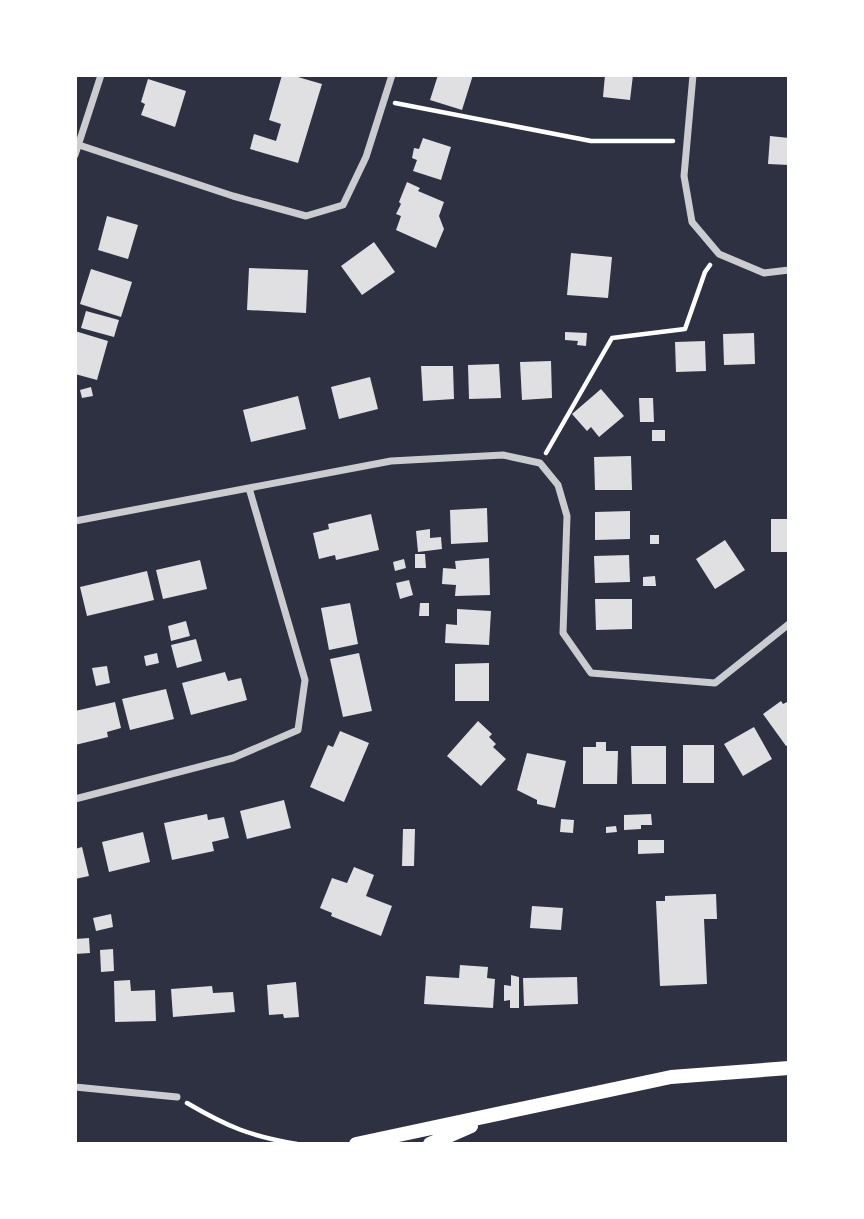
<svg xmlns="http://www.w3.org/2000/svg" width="864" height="1219" font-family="'IBM Plex Sans',sans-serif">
<rect width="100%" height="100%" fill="#2d3142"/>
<!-- building -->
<path fill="#e0e0e3" d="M282 75H291L322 84 298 163 250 149 254 134 276 141 281 124 269 120Z
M438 75H473L462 110 430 100Z
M605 75H633L630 100 603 97Z
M148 79 186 91 175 127 141 115 145 104 141 102Z
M770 136 789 138V165L768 164Z
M423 138 451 147 441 180 413 171 417 160 412 158 414 148 419 149Z
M407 182 420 188 418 191 444 202 439 216 444 229 436 248 396 230 401 216 396 214 401 204 399 202Z
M107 216 138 225 128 259 98 250Z
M374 242 395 272 362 295 341 266Z
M571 253 612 257 608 298 567 295Z
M249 268 308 270 306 313 247 310Z
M91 269 132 282 121 317 80 304Z
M86 311 119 320 114 337 81 328Z
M75 331 108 341 97 380 75 374Z
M565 332 587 333 586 346 577 345 578 341 565 340Z
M754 333 755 364 724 365 723 334Z
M705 341 706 371 676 372 675 342Z
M551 361 552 398 522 400 520 362Z
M499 364 501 398 469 399 468 365Z
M421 366H453L454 399 423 401Z
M370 377 378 409 339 419 331 387Z
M91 387 93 396 82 398 80 390Z
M601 389 624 416 599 437 591 427 587 431 572 414Z
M298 396 306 429 251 442 243 410Z
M639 398H653L654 422H640Z
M652 430H665V441H652Z
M631 456 632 490H595L594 457Z
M487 508 488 542 451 544 450 510Z
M630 511V539L595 540V512Z
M371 514 379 550 336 560 335 555 319 559 313 533 329 529 328 524Z
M771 519H789V552H771Z
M430 529V538L441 537 442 549 418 552 416 531Z
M650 535H659V544H650Z
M725 540 745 570 715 589 696 559Z
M415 554H425L426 568H415Z
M629 555 630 582 595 583 594 556Z
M489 558 490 595 455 596 456 585 442 584 443 568 456 569 455 561Z
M404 559 406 568 395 571 393 562Z
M200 560 207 589 163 599 156 570Z
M147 571 154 600 87 616 80 587Z
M655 576 656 586H643V577Z
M409 580 413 595 400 599 396 583Z
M595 599H632V629L596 630Z
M350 603 358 644 329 650 321 608Z
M420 603H429V616H419Z
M457 609 491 611 489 645 445 643 446 624 457 625Z
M186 621 190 636 171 641 168 626Z
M196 639 202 661 177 668 171 645Z
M157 653 159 663 146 666 144 656Z
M359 653 372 711 343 717 330 659Z
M489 663V701H455V664Z
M107 666 110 683 96 686 92 668Z
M225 672 228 681 241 678 247 700 191 715 182 683Z
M166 689 174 719 130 730 122 699Z
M781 701 783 704 789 701V744L786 746 763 714Z
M115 702 121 728 107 732 108 737 75 745V711Z
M478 721 492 734 489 737 496 744 493 747 506 759 481 786 447 756Z
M754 727 772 759 743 776 724 744Z
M340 731 369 743 344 802 310 787 328 745 333 747Z
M596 742H606V751H618L617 784H583V747H596Z
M683 745H714V783H683Z
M631 746H666V784H632Z
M527 753 566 761 555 808 537 804V800L517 790Z
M284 800 291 828 247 839 240 811Z
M207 814 208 820 224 817 229 838 212 842 214 851 172 860 164 823Z
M651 814 652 825H641V829L624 830V815Z
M561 819 574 820 573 833 560 832Z
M616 826 617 832 606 833V827Z
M403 829H415L414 866H402Z
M143 832 150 862 109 872 102 842Z
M638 840H664V853L638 854Z
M82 847 89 876 75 879V849Z
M354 867 374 875 366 896 392 906 381 936 331 916 332 913 320 908 332 878 347 883Z
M716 894 717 919H704L707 984 660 986 656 901H665V896Z
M532 906 563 908 561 930 530 928Z
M111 914 113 927 96 931 93 918Z
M89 938 90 953 75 954V939Z
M113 949 114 971 101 972 100 950Z
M460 965 488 967 487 978 495 979 493 1008 424 1004 426 976 459 978Z
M511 975 519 977V1008H510V1000L504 1001V985L511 986Z
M577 977 578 1004 524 1006 523 978Z
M130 980 131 991 155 990 156 1021 115 1022 114 981Z
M296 982 299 1017 284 1018 283 1014 269 1015 267 985Z
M212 986 213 993 233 992 235 1012 173 1017 171 989Z"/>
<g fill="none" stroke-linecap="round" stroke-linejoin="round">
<!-- path -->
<path stroke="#fff" stroke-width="4.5" d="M395 103 591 141H673
M546 453 612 338 685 329 705 272 710 265
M187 1103C228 1127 250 1136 297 1144"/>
<!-- minor -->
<path stroke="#caccd0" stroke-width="7" d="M693 75 684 176 692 222 719 254 764 273 789 270
M79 145 233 196 306 216 343 205 366 157 392 75
M75 155 101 75
M75 521 391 461 503 455 540 463 558 485 567 516 563 633 591 673 715 683 789 624
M75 799 233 758 298 730 305 680 249 488
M75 1087 177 1097"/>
<!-- secondary -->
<path stroke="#fff" stroke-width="14" d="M356 1144 671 1077 789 1068
M430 1144 471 1126"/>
</g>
<!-- border -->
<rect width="864" height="1219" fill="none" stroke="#ffffff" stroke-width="154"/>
</svg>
